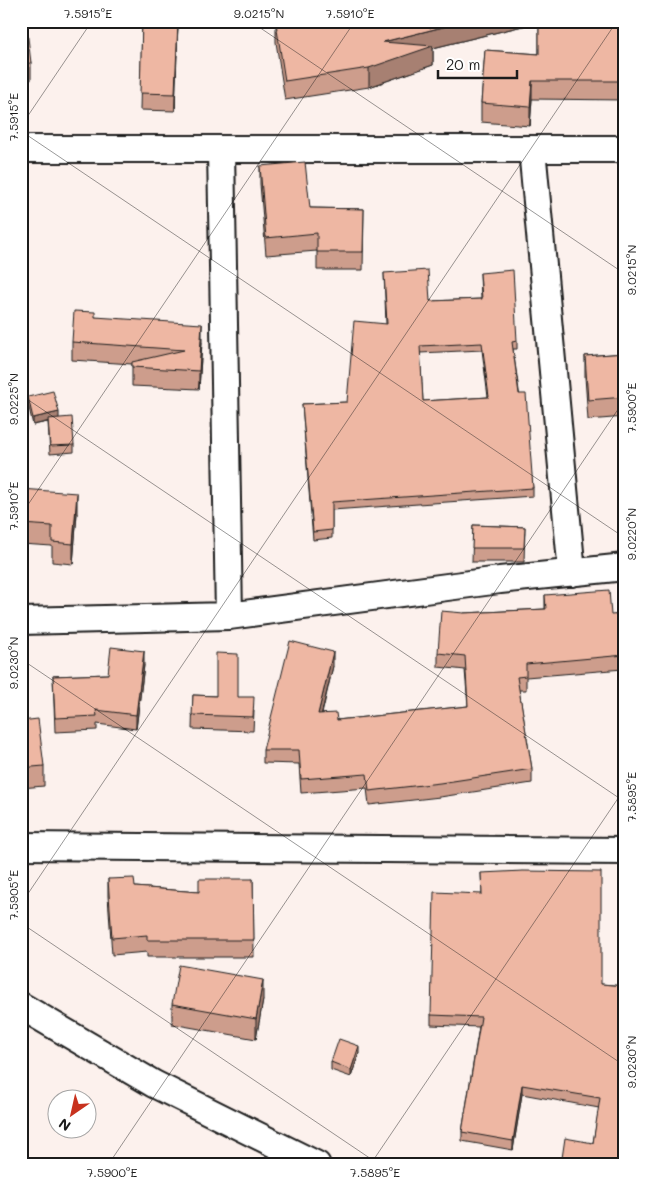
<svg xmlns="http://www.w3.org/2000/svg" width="646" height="1186" font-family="Mali,sans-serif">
<rect width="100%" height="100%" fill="#fcf1ed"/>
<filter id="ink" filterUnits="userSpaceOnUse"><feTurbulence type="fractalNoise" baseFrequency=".02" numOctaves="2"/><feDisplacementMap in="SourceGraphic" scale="10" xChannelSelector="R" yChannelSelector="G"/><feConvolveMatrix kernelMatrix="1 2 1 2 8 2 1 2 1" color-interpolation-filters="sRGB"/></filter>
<g filter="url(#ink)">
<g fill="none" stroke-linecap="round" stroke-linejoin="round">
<defs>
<path id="minor" d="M21 149H625
M221 149 229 616
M532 149 572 573
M21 621 229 616 500 580 625 567
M21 846 625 851
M21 1006 154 1084 317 1165"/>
</defs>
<!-- minor casing -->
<use href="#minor" stroke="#1c1c1c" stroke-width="30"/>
<!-- minor -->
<use href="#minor" stroke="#fff" stroke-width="26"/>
</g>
<!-- wall -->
<path fill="#cd9d8c" stroke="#1c1c1c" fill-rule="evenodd" d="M21 21 31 63V80L21 81Z
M142 21H178L175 111 140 110Z
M287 21H625V100L532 99 530 126 481 122V103L485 50 539 54V22L433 48V65L369 87 285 100 276 42V23Z
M260 166 310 208 364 209 363 270H317V251L266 255 260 184Z
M384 273 430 301 481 299 480 273 517 341V349H513L533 488V496L332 510V538L313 540 302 404 347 402 386 324ZM482 350 488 397 423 401 420 353Z
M95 317 202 342 199 389 132 386V364L72 360V342Z
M625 353V417L588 420 585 377V356Z
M28 397 59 418 74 445V452L50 454 48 422 33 425 28 404Z
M21 489 77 513 73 564 52 562V546L21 544Z
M473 525 525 527 524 562H472Z
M545 595 611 615 625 631V700H621V686L623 669 526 677V690H519L532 769V783L440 797 369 805 367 788 301 793 299 764 263 763V750L333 666 322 714 337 720 468 706 465 670 438 667V653L464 613 545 609Z
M144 665 136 729 97 724V730L55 732 53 676 108 674Z
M193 695 238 697 254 711 253 731 192 729Z
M21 721 44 766V786L21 788Z
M481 873 601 984 625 986 593 1143 599 1108 522 1094 513 1150 462 1141V1132L479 1027 431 1025V1015L482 894Z
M108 879 135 887 199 892 253 879 254 957H147V952L112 955 108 896Z
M263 1000 256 1039 172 1024V1004Z
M359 1053 351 1077 331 1070V1062Z"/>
<!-- shaded-wall -->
<path fill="#a78072" stroke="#1c1c1c" d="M178 21 175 111V94Z
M467 21 539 22 433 48V65L369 87V68L383 42Z
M532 81V99L530 126V107Z
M202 324V342L199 389V371Z
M59 412V419L33 425V418Z
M77 493V513L73 564V544Z
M144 651V665L136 729V715Z
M333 652V666L318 728V714Z
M263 980V1000L256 1039V1019Z
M359 1046V1053L351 1077V1070Z
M522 1085V1094L513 1150V1141Z"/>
<!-- building -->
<path fill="#eeb7a3" stroke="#1c1c1c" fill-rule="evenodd" d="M21 21H26L31 63 21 64Z
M142 21H178L175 94 140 93Z
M287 21H467L383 42 433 46 369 68 285 81 276 23Z
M539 21H625V81H532L530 107 481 103 485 50 539 54Z
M305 162 310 208 364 209 363 252H317V233L266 238 260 166Z
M428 270 430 301 482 299 480 273 513 270 517 341 512 342 519 394H526L533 488 332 502V530L313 532 302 404 347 402 354 321 387 324 384 273ZM482 343 489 397 423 401 420 346Z
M74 311 95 312V317L202 324 199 371 132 367V362L184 350 72 342Z
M625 353V397L588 400 585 356Z
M53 391 59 412 33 418 28 397Z
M72 417 74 445 50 446 48 419Z
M21 489 77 493 73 544 52 542V526L21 524Z
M473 525 525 527 524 548H472Z
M609 590 611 615 623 614 625 631V655L526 664V676L517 677 532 769 440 783 369 791 367 774 301 779 299 750H263L290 641 333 652 318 714 336 713 337 720 468 706 465 656 438 653 441 611 464 613 546 609 545 595Z
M111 647 144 651 136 715 96 710 97 716 55 718 53 676 108 674Z
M216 653 238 654V697H254L253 717 192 715 193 695 216 696Z
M624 657H625V686H621Z
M38 719 44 766 21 768V721Z
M523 871 601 872V984L625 986V1165H561L565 1138 593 1143 600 1098 522 1085 513 1141 462 1132 481 1017 431 1015 434 892 482 894 481 873Z
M134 878 135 887 199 892V879H253L254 940H147V935L112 938 108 879Z
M179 965 263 980 256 1019 172 1004Z
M339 1039 359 1046 351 1070 331 1062Z"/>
</g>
<!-- ticks -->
<path fill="none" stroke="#1c1c1c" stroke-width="1" stroke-opacity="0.45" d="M250 21 625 274M21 126 92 21M21 131 625 538M21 395 625 802M21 515 355 21M21 659 625 1066M21 904 617 21M21 923 380 1165M108 1165 625 399M370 1165 625 788"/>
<!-- margin -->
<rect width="646" height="1186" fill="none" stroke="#fff" stroke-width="55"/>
<!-- north arrow -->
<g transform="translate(72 1114) rotate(214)"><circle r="24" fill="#ffffff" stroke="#a4a4a4"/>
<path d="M0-4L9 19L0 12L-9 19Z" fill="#c8321e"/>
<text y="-8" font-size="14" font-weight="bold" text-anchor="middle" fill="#1c1c1c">N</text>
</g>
<!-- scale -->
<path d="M438 70v8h79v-8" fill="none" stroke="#1c1c1c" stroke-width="2.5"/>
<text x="446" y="70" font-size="15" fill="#1c1c1c" stroke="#ffffff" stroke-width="4" paint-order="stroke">20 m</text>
<rect x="28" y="28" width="590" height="1130" fill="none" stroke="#1c1c1c" stroke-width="2"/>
<g font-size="12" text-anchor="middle" fill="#1c1c1c">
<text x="88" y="18">7.5915°E</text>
<text x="259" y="18">9.0215°N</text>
<text x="350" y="18">7.5910°E</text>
<text transform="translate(14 117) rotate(-90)" y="4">7.5915°E</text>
<text transform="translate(632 270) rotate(-90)" y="4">9.0215°N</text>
<text transform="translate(14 399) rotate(-90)" y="4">9.0225°N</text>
<text transform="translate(632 408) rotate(-90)" y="4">7.5900°E</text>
<text transform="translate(14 506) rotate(-90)" y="4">7.5910°E</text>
<text transform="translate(632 534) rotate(-90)" y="4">9.0220°N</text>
<text transform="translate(14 663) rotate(-90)" y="4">9.0230°N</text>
<text transform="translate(632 797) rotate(-90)" y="4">7.5895°E</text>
<text transform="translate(14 895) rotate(-90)" y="4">7.5905°E</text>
<text transform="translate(632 1062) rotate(-90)" y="4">9.0230°N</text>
<text x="112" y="1177">7.5900°E</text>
<text x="375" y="1177">7.5895°E</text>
</g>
</svg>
